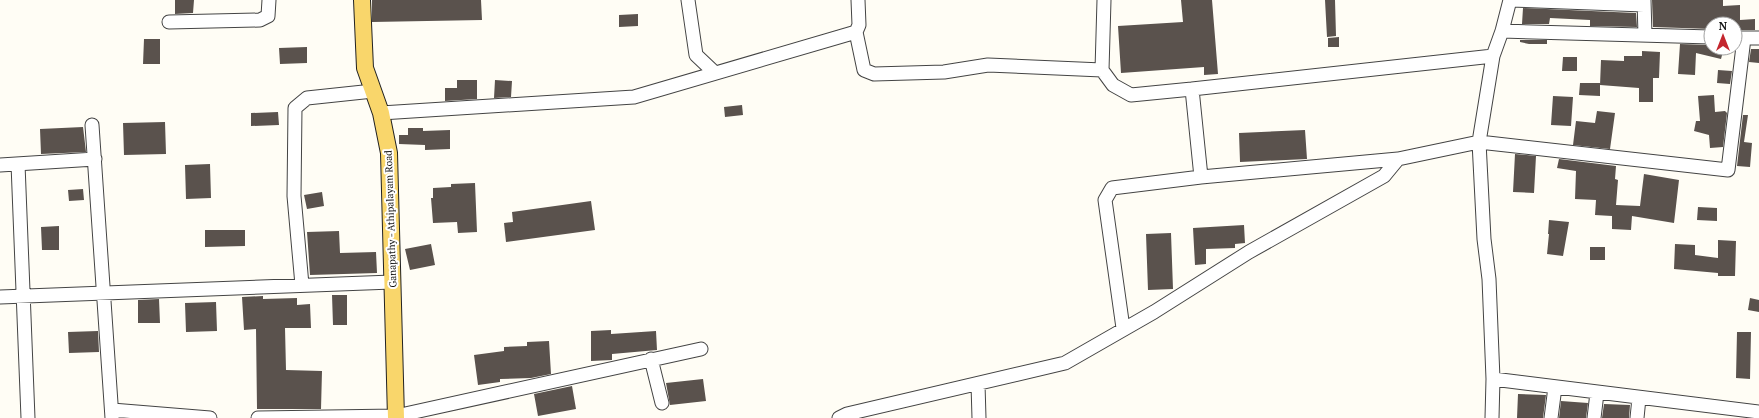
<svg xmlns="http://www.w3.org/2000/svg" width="1759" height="418" font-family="'PT Serif',serif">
<rect width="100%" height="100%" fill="#fffdf5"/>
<!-- building -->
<path fill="#5a524d" d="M175 0H194L193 13 175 14Z
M372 0H481L482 20 372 22Z
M1181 0H1212L1218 74 1204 75V67L1121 73 1118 26 1183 22Z
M1325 0H1335L1336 36 1327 37Z
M1652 0H1723V6L1740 5V20L1755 19V30H1735V24H1711V29L1653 27Z
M1523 8 1636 13 1637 27 1590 26V20L1550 18 1549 24H1522Z
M638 14V26L619 27V15Z
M1339 37V47H1328V38Z
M144 39H160V64H143Z
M1520 40H1547V44H1529L1520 42Z
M1680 44 1711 45V48H1724L1721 59 1696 53 1695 75 1678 74Z
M307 47V63L280 64 279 48Z
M1751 49H1759V63L1749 62Z
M1642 51 1660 52 1659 78H1653V102H1639V88L1600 85 1601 60 1624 61V56H1642Z
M1563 57H1577V71H1562Z
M1718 70 1732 71 1730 84 1717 83Z
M457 80H477V99L445 101V88H457Z
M495 80 512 81 511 97 494 98Z
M1580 83H1600V96L1579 95Z
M1714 95 1715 112 1725 111 1727 113 1723 147 1710 148 1709 135 1694 131 1696 121H1700L1698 96Z
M1553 96 1573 97 1571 126 1551 125Z
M742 105 743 115 725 117 724 107Z
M1597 111 1615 113 1610 149 1573 145 1576 121 1595 123Z
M278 112 279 125 251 126V113Z
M1743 115H1748L1744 142 1752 143 1750 167 1737 166Z
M165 122 166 154 124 155 123 123Z
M83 127 86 152 41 154 40 129Z
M408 128H423V131L450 130V149L425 150V145L399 144V135H408Z
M1305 130 1307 159 1240 162 1239 133Z
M1515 154 1536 156 1534 193 1513 192Z
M1559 159 1616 166 1615 179 1618 180 1616 205 1640 206 1644 174 1679 180 1674 223 1632 216 1631 230 1612 229V216L1595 215 1596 200 1575 199 1576 171 1557 168Z
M210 164 211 198 186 199 185 165Z
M475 183 477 232 458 233 457 222 433 223 431 198H433V188L451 187V184Z
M83 189 84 200 69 201 68 190Z
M322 192 324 206 307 209 304 195Z
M591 201 595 230 506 242 504 223 513 222 512 212Z
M1698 207 1717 208V221L1697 220Z
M1549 220 1569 222 1563 256 1547 254 1549 234H1548Z
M1244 225 1245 243 1235 244V248L1206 249V264L1195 265 1193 228Z
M59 226V250H42L41 227Z
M205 230H245V246L205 247Z
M339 231 340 253 376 252 377 273 310 275 307 232Z
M1171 233 1173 289 1148 290 1146 234Z
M1718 240 1736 241 1735 276H1718V273L1674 269 1675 244 1695 245V255L1718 258Z
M431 244 435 265 410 270 405 249Z
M1590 247H1605V260H1590Z
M332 295H347V325H333Z
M263 296V299L297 298V305L310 304 311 328H285L286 370 322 371 321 409H257L256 329 244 330 242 297Z
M1750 298 1759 300V312L1748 310Z
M159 299 160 323H138V300Z
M216 302 217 331 186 332 185 303Z
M611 330V334L656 331 657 350 612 354V360L591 361V331Z
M98 331 99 352 69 353 68 332Z
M1737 332H1751L1750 379 1736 378Z
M549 341 551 374 531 378 500 379V382L478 385 474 355 504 351V347L527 346V342Z
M703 379 706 401 670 405 666 383Z
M572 386 576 409 538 416 534 394Z
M1518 394 1546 395 1543 418H1517Z
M1561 401 1588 403 1586 418H1559Z
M1604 404 1630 405 1629 418H1602Z"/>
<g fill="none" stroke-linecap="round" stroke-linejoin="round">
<defs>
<path id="minor" d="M688 0 696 55 715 73
M858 0 859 25 856 32 864 70 874 74 944 72 988 65 1102 70
M1104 0 1102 70 1113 85 1131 95 1192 89
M1510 0 1644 5
M1644 0 1645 35
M169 22 260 20 268 16 269 0
M1502 31 1711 37
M1735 38H1759
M381 113 634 97 856 32
M92 125 112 418
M18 164 28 418
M0 165 95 159
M1201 177 1192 89 1493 56
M302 285 294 196 295 108 307 98 373 91
M0 297 392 282
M1123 328 1105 200 1112 188 1201 177 1398 159
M651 359 662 403
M1493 379 1759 412
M978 384 979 418
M112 410 210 418
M258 418 396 416 701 349
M839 418 847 414 1065 363 1154 312 1249 252 1384 176 1398 159 1479 142 1728 170 1744 38
M1492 418 1493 379 1489 279 1484 239 1479 142 1493 56 1502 31 1510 0
M1551 418 1555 387
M1594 418 1597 393
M1637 418 1639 398"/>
<path id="major" d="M362 0 365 68 381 113 389 153 396 418"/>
</defs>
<!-- minor casing -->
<use href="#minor" stroke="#444" stroke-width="15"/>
<!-- major casing -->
<use href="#major" stroke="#222" stroke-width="18"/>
<!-- minor -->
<use href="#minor" stroke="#fff" stroke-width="13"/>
<!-- major -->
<use href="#major" stroke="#f9d66b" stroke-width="16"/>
</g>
<g text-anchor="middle" stroke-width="4" stroke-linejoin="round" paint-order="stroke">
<!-- street labels -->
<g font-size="10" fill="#111" stroke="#fff">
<text transform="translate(390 219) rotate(-92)" y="4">Ganapathy - Athipalayam Road</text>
</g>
</g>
<!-- north arrow -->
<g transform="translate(1723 36)"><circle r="19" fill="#ffffff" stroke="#a0a0a0"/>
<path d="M0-3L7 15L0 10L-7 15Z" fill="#c4262e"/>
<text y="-6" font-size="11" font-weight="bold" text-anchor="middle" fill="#111111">N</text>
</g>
</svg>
